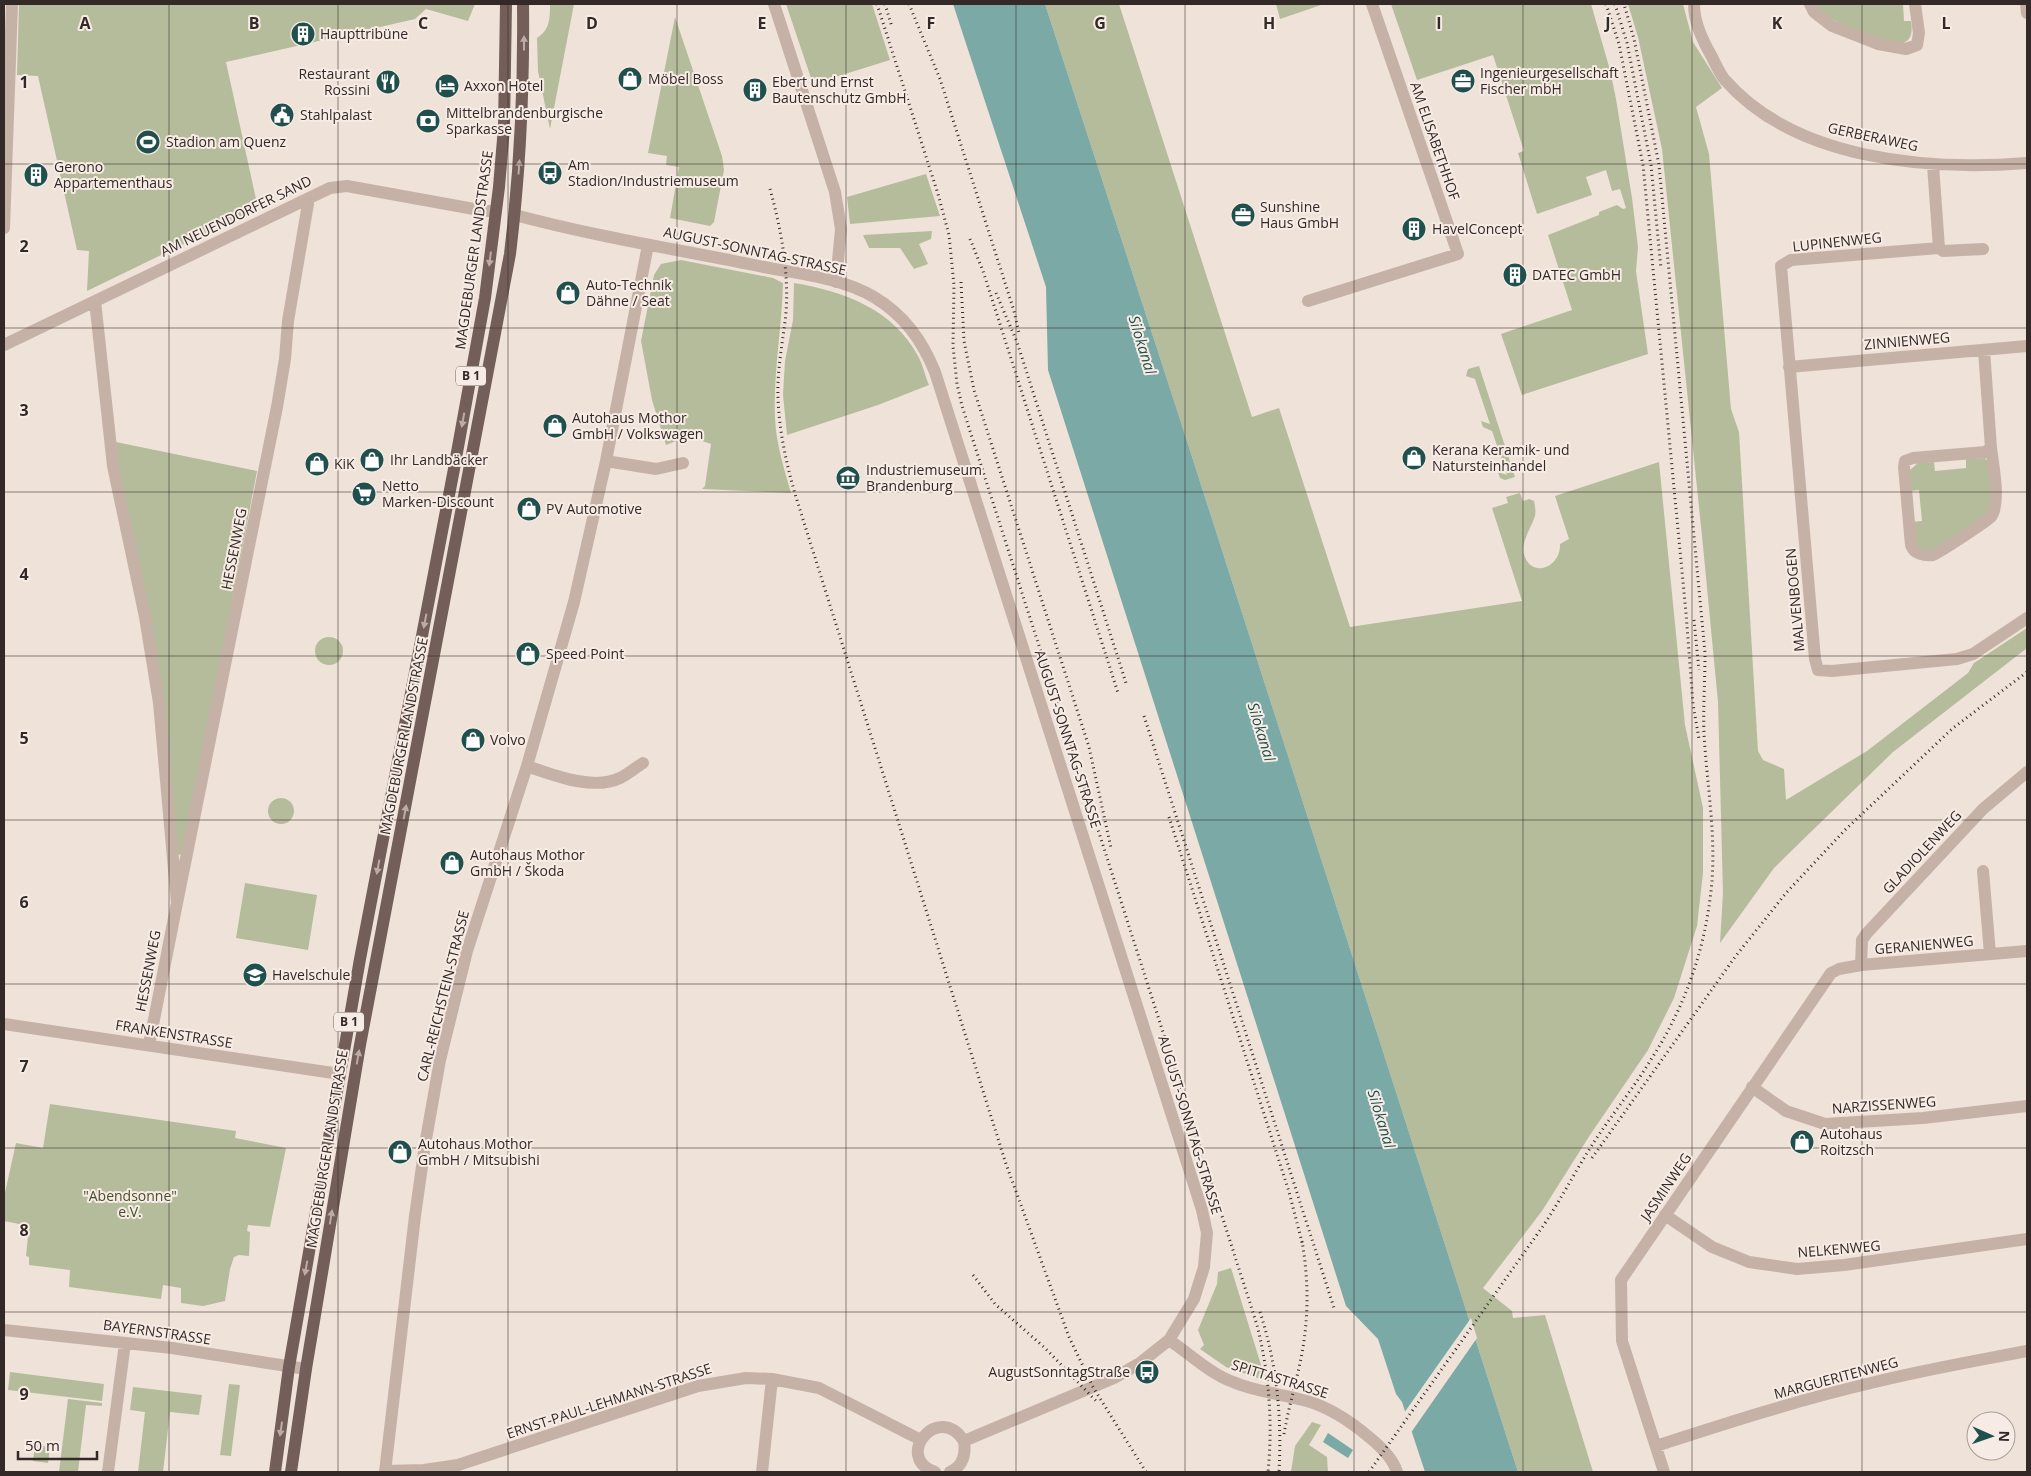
<svg xmlns="http://www.w3.org/2000/svg" width="2031" height="1476" font-family="'Open Sans',sans-serif">
<rect width="100%" height="100%" fill="#efe2d9"/>
<!-- green -->
<path fill="#b5bc9b" d="M19 4H475L468 21 426 9 415 19 226 62 258 208 87 291 89 251 77 250 38 76 17 75Z
M550 4H574L550 129 538 71 537 38C550 30 550 18 550 4Z
M786 4H872L890 60 813 84Z
M1045 4H1119L1252 417 1279 408 1350 627 1522 601 1492 508 1508 503 1506 497 1520 493 1523 501 1529 499 1534 501C1535 506 1536 511 1535 516 1531 529 1519 544 1525 557 1533 578 1561 567 1560 544L1569 539 1555 496 1659 462 1685 725 1703 808V873L1697 926 1674 998 1648 1050 1590 1135 1542 1211 1483 1288 1512 1311 1513 1318 1545 1315 1593 1472H1518L1176 407Z
M1276 4H1324L1280 19Z
M1391 4H1591L1610 70 1616 99 1632 198 1638 247 1636 271 1648 354 1522 395 1501 334 1572 310 1548 235 1599 215V212L1617 205 1623 209 1626 208 1620 189 1612 191 1606 170 1586 177 1592 195 1537 214 1518 153 1524 151 1493 55 1417 80Z
M1628 4H1683L1693 42 1722 88 1696 107 1709 154 1731 409 1739 432 1758 751 1763 760 1784 769 1786 800 1867 751 1968 673 1974 663 2027 628V648L1893 752 1774 868 1720 943 1723 893 1718 702 1703 546 1662 149 1638 37Z
M1816 4H1903L1904 21H1911C1912 28 1913 38 1905 42 1891 49 1835 23 1823 13 1820 11 1818 7 1816 4Z
M675 17 722 156 724 170 714 222 710 226 670 218 679 167 666 165 667 156 648 153Z
M926 174 940 216 850 224 847 197Z
M932 231 931 239 919 244 928 264 914 269 900 248H869L863 235Z
M681 260 773 278 783 283C782 328 773 373 775 418 776 444 784 468 791 493L702 489 705 486 711 444C691 437 686 437 666 445L652 400 641 341 654 275 661 264Z
M794 283C843 291 893 309 918 356 923 365 925 376 929 385L878 405 787 435 783 395 785 361 793 320Z
M1479 366 1515 477 1505 480 1500 478 1498 472 1507 475 1492 431 1483 427 1481 421 1490 424 1475 379 1466 376 1468 369Z
M116 442 257 471 184 854 175 855 170 787 117 465Z
M1985 458 1989 464 1993 500 1988 513 1934 550 1925 551 1915 544 1912 522 1922 521 1919 490 1910 491V470L1918 463 1934 462 1935 471 1966 468V459Z
M315 651a14 14 0 1 1 28 0a14 14 0 1 1-28 0Z
M268 811a13 13 0 1 1 26 0a13 13 0 1 1-26 0Z
M245 883 317 895 308 950 236 938Z
M50 1104 236 1131 235 1138 286 1148 270 1227 248 1225 247 1231 250 1232 249 1256 239 1255 234 1257 230 1269 225 1301 203 1306 181 1303V1288L163 1285 161 1299 69 1287 70 1270 29 1265V1257L26 1256 29 1226 4 1221V1197L16 1143 43 1148Z
M1231 1268 1266 1381 1226 1367 1200 1349 1204 1345 1198 1330 1217 1284 1218 1272Z
M10 1372 104 1384 102 1401 8 1390Z
M229 1384 240 1385 231 1456 220 1455Z
M133 1387 202 1395 199 1415 170 1412 163 1472H138L145 1412 130 1410Z
M68 1399 102 1403V1406L86 1405 78 1472H59Z
M1312 1422 1321 1425 1309 1445 1327 1457 1328 1472H1291L1295 1446Z
M35 1445 50 1447 48 1463 33 1461Z"/>
<!-- water -->
<path fill="#7ba9a6" d="M953 4H1045L1176 407 1518 1472H1425L1402 1402 1396 1394 1378 1339 1346 1306 1048 370 1046 287Z
M1328 1433 1353 1450 1348 1458 1323 1442Z"/>
<!-- pier -->
<path fill="#efe2d9" d="M1471 1318 1477 1338 1410 1434 1404 1413Z"/>
<g fill="none" stroke-linecap="round" stroke-linejoin="round">
<!-- minor -->
<path stroke="#c6b1a6" stroke-width="12" d="M774 4 835 192 841 229 836 282
M1694 4C1694 23 1703 41 1712 57 1716 65 1720 74 1725 80 1795 160 1929 171 2027 163
M1810 4 1814 12 1832 26 1878 44 1906 49 1917 45 1919 33 1915 4
M2026 4 2027 13
M1933 165 1939 248 1791 260 1781 266 1815 659 1818 670 1832 671 1957 659 1973 654 2027 618
M515 215C597 237 681 250 764 267 800 274 842 278 874 297 904 315 922 340 935 372L1202 1210 1207 1233 1204 1267 1194 1299 1169 1340 1140 1363 1114 1378 964 1441
M4 228 12 4
M1939 248 1943 251 1983 249
M95 301 113 466 145 617 159 703 177 903 277 407 285 359 288 321 309 198
M1308 301 1458 254 1372 4
M4 345 330 188 347 186 485 211H496
M1984 350 1991 448 1985 452 1913 458 1905 461 1904 467 1911 545C1914 554 1924 556 1933 555 1937 554 1989 520 1991 517 2001 503 1993 465 1991 448
M1789 367 2027 346
M606 461 656 469 683 463
M527 766C553 775 593 791 620 778 628 774 635 768 643 763
M1983 871 1990 954
M1861 965 1862 940 1867 933 1983 809 2027 772
M4 1024 340 1074
M149 1045 177 903
M1752 1087 1786 1111 1825 1124 1923 1118 2027 1106
M1665 1215 1712 1247 1749 1262 1797 1269 1844 1265 2027 1239
M4 1330 172 1348 306 1369
M1169 1340C1190 1354 1209 1373 1233 1382 1256 1392 1282 1394 1307 1401 1331 1408 1350 1421 1369 1437 1380 1446 1393 1458 1397 1472
M1656 1446C1727 1423 1798 1400 1871 1383 1923 1370 1975 1361 2027 1351
M385 1471 424 1470 458 1465 698 1386 746 1378 772 1379 819 1388 921 1440
M108 1472 125 1343
M385 1472 415 1216 425 1145 440 1060 467 951 527 766 574 602 606 461 648 245
M762 1472 772 1379
M935 1472C893 1458 938 1401 964 1441 966 1455 963 1466 950 1472
M1664 1472 1622 1341 1621 1280 1831 973 1839 969 1861 965 2027 951"/>
<!-- major -->
<path stroke="#735e59" stroke-width="12" d="M275 1472 289 1367 360 959 454 469 485 298 499 187 504 127 506 4
M291 1472 306 1369 360 1045 510 254C520 171 524 88 523 4"/>
<!-- rail -->
<path stroke="#332926" stroke-width="3" stroke-dasharray="1 4" stroke-linecap="butt" d="M877 4 938 194 949 235 954 285 953 346 957 384 962 406 1257 1325C1269 1373 1273 1422 1268 1472
M885 4 892 27
M909 4 940 79 1014 311 1019 333
M1606 4 1619 44 1643 165 1686 613 1693 704 1699 739
M1615 4 1627 43 1651 165 1661 269
M770 189C781 229 789 271 786 313 783 341 777 369 778 397 779 430 786 462 795 494L1006 1164 1069 1337 1093 1387 1146 1472
M970 239 983 271 1118 693
M961 282 964 341 974 390 1089 747 1111 848
M996 293 1017 342 1126 683
M1694 620 1699 670
M1144 716 1334 1308
M1169 817 1289 1192 1303 1246
M1592 1158 1735 957 1786 893 1845 830 1953 728 2027 672
M1545 1223C1563 1196 1578 1166 1596 1139 1614 1112 1635 1086 1652 1058 1683 1010 1703 955 1710 899 1718 843 1707 789 1704 733 1703 706 1705 680 1705 653L1659 165 1634 39 1624 4
M973 1275 995 1304 1045 1348 1097 1402
M1260 1312C1277 1364 1282 1417 1279 1472
M1284 1434C1288 1410 1295 1387 1300 1363 1309 1322 1309 1282 1302 1241
M1369 1472 1548 1219"/>
</g>
<!-- one-way arrows -->
<defs><path id="oneway-solid" d="M-6-.8H1V-3.2L6.5 0L1 3.2V.8H-6Z" transform="scale(1.25)"/></defs>
<g fill="#bcaca6">
<use href="#oneway-solid" transform="translate(524 43) rotate(-90)"/>
<use href="#oneway-solid" transform="translate(519 167) rotate(-86)"/>
<use href="#oneway-solid" transform="translate(490 259) rotate(97)"/>
<use href="#oneway-solid" transform="translate(463 420) rotate(100)"/>
<use href="#oneway-solid" transform="translate(425 621) rotate(101)"/>
<use href="#oneway-solid" transform="translate(405 812) rotate(-79)"/>
<use href="#oneway-solid" transform="translate(378 867) rotate(101)"/>
<use href="#oneway-solid" transform="translate(358 1057) rotate(-80)"/>
<use href="#oneway-solid" transform="translate(331 1217) rotate(-81)"/>
<use href="#oneway-solid" transform="translate(306 1268) rotate(100)"/>
<use href="#oneway-solid" transform="translate(281 1429) rotate(98)"/>
</g>
<!-- grid -->
<path fill="none" stroke="#332926" stroke-width="1" stroke-opacity="0.55" d="M169 4V1472M338 4V1472M508 4V1472M677 4V1472M846 4V1472M1016 4V1472M1185 4V1472M1354 4V1472M1523 4V1472M1692 4V1472M1862 4V1472M4 164H2027M4 328H2027M4 492H2027M4 656H2027M4 820H2027M4 984H2027M4 1148H2027M4 1312H2027"/>
<!-- icons -->
<defs>
<symbol id="building-disc" viewBox="-11 -11 22 22"><circle r="9.5" fill="#20504d" stroke="#f7ece5"/><path d="M-4-6H4V6H1V3H-1V6H-4ZM-2.5-4.3h1.7v1.8h-1.7ZM.8-4.3h1.7v1.8H.8ZM-2.5-1h1.7V.8h-1.7ZM.8-1h1.7V.8H.8Z" fill="#fff"/></symbol>
<symbol id="shop-disc" viewBox="-11 -11 22 22"><circle r="9.5" fill="#20504d" stroke="#f7ece5"/><path d="M-5-2.5h2.3a2.7 3.5 0 0 1 5.4 0H5L5.5 6h-11ZM-1.5-2.5h3a1.5 2.3 0 0 0-3 0Z" fill="#fff"/></symbol>
<symbol id="office-disc" viewBox="-11 -11 22 22"><circle r="9.5" fill="#20504d" stroke="#f7ece5"/><path d="M-6-3h4V-5.5h4V-3h4V5H-6ZM-1-4.5V-3h2v-1.5ZM-6 0V1H6V0Z" fill="#fff"/></symbol>
<symbol id="restaurant-disc" viewBox="-11 -11 22 22"><circle r="9.5" fill="#20504d" stroke="#f7ece5"/><path d="M-5-6h1v4h1v-4h1v4h1v-4h1v5L-1.5 .5V6h-2V.5L-5-1ZM5-6V6H3V1.5H1.5Q1.5-4 5-6Z" fill="#fff"/></symbol>
<symbol id="hotel-disc" viewBox="-11 -11 22 22"><circle r="9.5" fill="#20504d" stroke="#f7ece5"/><path d="M-6-4.5h1.5V1H6V5H4.5V3h-9V5H-6ZM-4 0a1.8 1.8 0 1 1 3.6 0ZM.5 0V-2.5h3Q6-2.5 6 0Z" fill="#fff"/></symbol>
<symbol id="civic-disc" viewBox="-11 -11 22 22"><circle r="9.5" fill="#20504d" stroke="#f7ece5"/><path d="M-.6-6.5H3V-4.5H.6V-3L4-1V1h2V6H-6V1h2V-1L-.6-3ZM-1.2 2.5V6h2.4V2.5Z" fill="#fff"/></symbol>
<symbol id="bank-disc" viewBox="-11 -11 22 22"><circle r="9.5" fill="#20504d" stroke="#f7ece5"/><path d="M-6-4H6V4H-6ZM0-2.3a2.3 2.3 0 1 0 0 4.6a2.3 2.3 0 1 0 0-4.6Z" fill="#fff"/></symbol>
<symbol id="stadium-disc" viewBox="-11 -11 22 22"><circle r="9.5" fill="#20504d" stroke="#f7ece5"/><path d="M0-5a6.5 5 0 1 0 0 10a6.5 5 0 1 0 0-10ZM-3.5-1.8h7v3.6h-7Z" fill="#fff"/></symbol>
<symbol id="bus-disc" viewBox="-11 -11 22 22"><circle r="9.5" fill="#20504d" stroke="#f7ece5"/><path d="M-5-6H5V4H4V6H2V4H-2V6H-4V4H-5ZM-3.5-4V0h7V-4ZM-3.5 1.2v1.5H-2V1.2ZM2 1.2v1.5H3.5V1.2Z" fill="#fff"/></symbol>
<symbol id="museum-disc" viewBox="-11 -11 22 22"><circle r="9.5" fill="#20504d" stroke="#f7ece5"/><path d="M0-6L6-3V-2H-6V-3ZM-5-1h2V3h-2ZM-1-1h2V3h-2ZM3-1h2V3H3ZM-6 4H6V6H-6Z" fill="#fff"/></symbol>
<symbol id="supermarket-disc" viewBox="-11 -11 22 22"><circle r="9.5" fill="#20504d" stroke="#f7ece5"/><path d="M-6-5.5h2.5l.6 2H6L4.5 2H-2.5L-4.4-4H-6ZM-1.5 3.2a1.3 1.3 0 1 0 .1 0ZM3 3.2a1.3 1.3 0 1 0 .1 0Z" fill="#fff"/></symbol>
<symbol id="school-disc" viewBox="-11 -11 22 22"><circle r="9.5" fill="#20504d" stroke="#f7ece5"/><path d="M0-5L7-2L0 1L-7-2ZM-4 1L0 2.5L4 1V4Q0 6-4 4Z" fill="#fff"/></symbol>
</defs>
<g fill-rule="evenodd">
<use href="#building-disc" x="289" y="20" width="28" height="28"/>
<use href="#shop-disc" x="616" y="65" width="28" height="28"/>
<use href="#office-disc" x="1449" y="67" width="28" height="28"/>
<use href="#restaurant-disc" x="374" y="68" width="28" height="28"/>
<use href="#hotel-disc" x="433" y="72" width="28" height="28"/>
<use href="#building-disc" x="741" y="76" width="28" height="28"/>
<use href="#civic-disc" x="268" y="101" width="28" height="28"/>
<use href="#bank-disc" x="414" y="107" width="28" height="28"/>
<use href="#stadium-disc" x="134" y="128" width="28" height="28"/>
<use href="#bus-disc" x="536" y="159" width="28" height="28"/>
<use href="#building-disc" x="22" y="161" width="28" height="28"/>
<use href="#office-disc" x="1229" y="201" width="28" height="28"/>
<use href="#building-disc" x="1400" y="215" width="28" height="28"/>
<use href="#building-disc" x="1501" y="261" width="28" height="28"/>
<use href="#shop-disc" x="554" y="279" width="28" height="28"/>
<use href="#shop-disc" x="541" y="412" width="28" height="28"/>
<use href="#shop-disc" x="1400" y="444" width="28" height="28"/>
<use href="#shop-disc" x="358" y="446" width="28" height="28"/>
<use href="#shop-disc" x="303" y="450" width="28" height="28"/>
<use href="#museum-disc" x="834" y="464" width="28" height="28"/>
<use href="#supermarket-disc" x="350" y="480" width="28" height="28"/>
<use href="#shop-disc" x="515" y="495" width="28" height="28"/>
<use href="#shop-disc" x="514" y="640" width="28" height="28"/>
<use href="#shop-disc" x="459" y="726" width="28" height="28"/>
<use href="#shop-disc" x="438" y="849" width="28" height="28"/>
<use href="#school-disc" x="241" y="961" width="28" height="28"/>
<use href="#shop-disc" x="1788" y="1128" width="28" height="28"/>
<use href="#shop-disc" x="386" y="1138" width="28" height="28"/>
<use href="#bus-disc" x="1133" y="1358" width="28" height="28"/>
</g>
<g text-anchor="middle" stroke-width="4" stroke-linejoin="round" paint-order="stroke">
<!-- shield labels -->
<g fill="#f7ece5" stroke="#6e645f" stroke-width="1">
<rect x="456" y="366.5" width="30" height="19" rx="4"/>
<rect x="334" y="1012.5" width="30" height="19" rx="4"/>
</g>
<g font-size="12" font-weight="bold" fill="#332926">
<text x="471" y="380">B 1</text>
<text x="349" y="1026">B 1</text>
</g>
<!-- poi labels -->
<g font-size="14" fill="#332926" stroke="#f7ece5" text-anchor="start">
<text x="320" y="39">Haupttribüne</text>
<text x="1480" y="78">Ingenieurgesellschaft<tspan x="1480" dy="16">Fischer mbH</tspan></text>
<text x="370" y="79" text-anchor="end">Restaurant<tspan x="370" dy="16">Rossini</tspan></text>
<text x="648" y="84">Möbel Boss</text>
<text x="772" y="87">Ebert und Ernst<tspan x="772" dy="16">Bautenschutz GmbH</tspan></text>
<text x="464" y="91">Axxon Hotel</text>
<text x="446" y="118">Mittelbrandenburgische<tspan x="446" dy="16">Sparkasse</tspan></text>
<text x="300" y="120">Stahlpalast</text>
<text x="166" y="147">Stadion am Quenz</text>
<text x="568" y="170">Am<tspan x="568" dy="16">Stadion/Industriemuseum</tspan></text>
<text x="54" y="172">Gerono<tspan x="54" dy="16">Appartementhaus</tspan></text>
<text x="1260" y="212">Sunshine<tspan x="1260" dy="16">Haus GmbH</tspan></text>
<text x="1432" y="234">HavelConcept</text>
<text x="1532" y="280">DATEC GmbH</text>
<text x="586" y="290">Auto-Technik<tspan x="586" dy="16">Dähne / Seat</tspan></text>
<text x="572" y="423">Autohaus Mothor<tspan x="572" dy="16">GmbH / Volkswagen</tspan></text>
<text x="1432" y="455">Kerana Keramik- und<tspan x="1432" dy="16">Natursteinhandel</tspan></text>
<text x="390" y="465">Ihr Landbäcker</text>
<text x="334" y="469">KiK</text>
<text x="866" y="475">Industriemuseum<tspan x="866" dy="16">Brandenburg</tspan></text>
<text x="382" y="491">Netto<tspan x="382" dy="16">Marken-Discount</tspan></text>
<text x="546" y="514">PV Automotive</text>
<text x="546" y="659">Speed Point</text>
<text x="490" y="745">Volvo</text>
<text x="470" y="860">Autohaus Mothor<tspan x="470" dy="16">GmbH / Škoda</tspan></text>
<text x="272" y="980">Havelschule</text>
<text x="1820" y="1139">Autohaus<tspan x="1820" dy="16">Roitzsch</tspan></text>
<text x="418" y="1149">Autohaus Mothor<tspan x="418" dy="16">GmbH / Mitsubishi</tspan></text>
<text x="1130" y="1377" text-anchor="end">AugustSonntagStraße</text>
</g>
<!-- street labels -->
<g font-size="14" fill="#332926" stroke="#f7ece5">
<text transform="translate(1873 137) rotate(12)" y="5">GERBERAWEG</text>
<text transform="translate(1435 141) rotate(71)" y="5">AM ELISABETHHOF</text>
<text transform="translate(236 216) rotate(-26)" y="5">AM NEUENDORFER SAND</text>
<text transform="translate(1837 242) rotate(-6)" y="5">LUPINENWEG</text>
<text transform="translate(474 250) rotate(-82)" y="5">MAGDEBURGER LANDSTRASSE</text>
<text transform="translate(755 251) rotate(12)" y="5">AUGUST-SONNTAG-STRASSE</text>
<text transform="translate(1907 341) rotate(-5)" y="5">ZINNIENWEG</text>
<text transform="translate(234 549) rotate(-79)" y="5">HESSENWEG</text>
<text transform="translate(1795 600) rotate(-95)" y="5">MALVENBOGEN</text>
<text transform="translate(404 736) rotate(-79)" y="5">MAGDEBURGER LANDSTRASSE</text>
<text transform="translate(1068 739) rotate(72)" y="5">AUGUST-SONNTAG-STRASSE</text>
<text transform="translate(1922 852) rotate(-47)" y="5">GLADIOLENWEG</text>
<text transform="translate(1924 945) rotate(-5)" y="5">GERANIENWEG</text>
<text transform="translate(148 971) rotate(-79)" y="5">HESSENWEG</text>
<text transform="translate(443 996) rotate(-76)" y="5">CARL-REICHSTEIN-STRASSE</text>
<text transform="translate(174 1034) rotate(9)" y="5">FRANKENSTRASSE</text>
<text transform="translate(1884 1105) rotate(-4)" y="5">NARZISSENWEG</text>
<text transform="translate(1190 1125) rotate(73)" y="5">AUGUST-SONNTAG-STRASSE</text>
<text transform="translate(327 1149) rotate(-81)" y="5">MAGDEBURGER LANDSTRASSE</text>
<text transform="translate(1666 1187) rotate(-56)" y="5">JASMINWEG</text>
<text transform="translate(1839 1249) rotate(-5)" y="5">NELKENWEG</text>
<text transform="translate(157 1332) rotate(8)" y="5">BAYERNSTRASSE</text>
<text transform="translate(1836 1378) rotate(-15)" y="5">MARGUERITENWEG</text>
<text transform="translate(1280 1379) rotate(17)" y="5">SPITTASTRASSE</text>
<text transform="translate(609 1401) rotate(-18)" y="5">ERNST-PAUL-LEHMANN-STRASSE</text>
</g>
<!-- park labels -->
<g font-size="14" fill="#464f2c" stroke="#f7ece5">
<text x="130" y="1201">"Abendsonne"<tspan x="130" dy="16">e.V.</tspan></text>
</g>
<!-- water labels -->
<g font-size="15" font-style="italic" fill="#20504d" stroke="#f7ece5">
<text transform="translate(1142 345) rotate(73)" y="5">Silokanal</text>
<text transform="translate(1261 732) rotate(73)" y="5">Silokanal</text>
<text transform="translate(1381 1119) rotate(73)" y="5">Silokanal</text>
</g>
</g>
<g font-size="16" text-anchor="middle" font-weight="bold" fill="#332926" stroke="#f7ece5" stroke-width="4" stroke-linejoin="round" paint-order="stroke">
<text x="85" y="29">A</text>
<text x="254" y="29">B</text>
<text x="423" y="29">C</text>
<text x="592" y="29">D</text>
<text x="762" y="29">E</text>
<text x="931" y="29">F</text>
<text x="1100" y="29">G</text>
<text x="1269" y="29">H</text>
<text x="1439" y="29">I</text>
<text x="1608" y="29">J</text>
<text x="1777" y="29">K</text>
<text x="1946" y="29">L</text>
<text x="24" y="88">1</text>
<text x="24" y="252">2</text>
<text x="24" y="416">3</text>
<text x="24" y="580">4</text>
<text x="24" y="744">5</text>
<text x="24" y="908">6</text>
<text x="24" y="1072">7</text>
<text x="24" y="1236">8</text>
<text x="24" y="1400">9</text>
</g>
<!-- border -->
<rect width="2031" height="1476" fill="none" stroke="#332926" stroke-width="10"/>
<!-- north arrow -->
<g transform="translate(1991 1436) rotate(92)"><circle r="24" fill="#f7ece5" stroke="#a99e99"/>
<path d="M0-4L9 19L0 12L-9 19Z" fill="#20504d"/>
<text y="-8" font-size="14" font-weight="bold" text-anchor="middle" fill="#332926">N</text>
</g>
<!-- scale -->
<path d="M18 1451v8h79v-8" fill="none" stroke="#332926" stroke-width="2.5"/>
<text x="25" y="1451" font-size="15" fill="#332926" stroke="#f7ece5" stroke-width="4" paint-order="stroke">50 m</text>
</svg>
